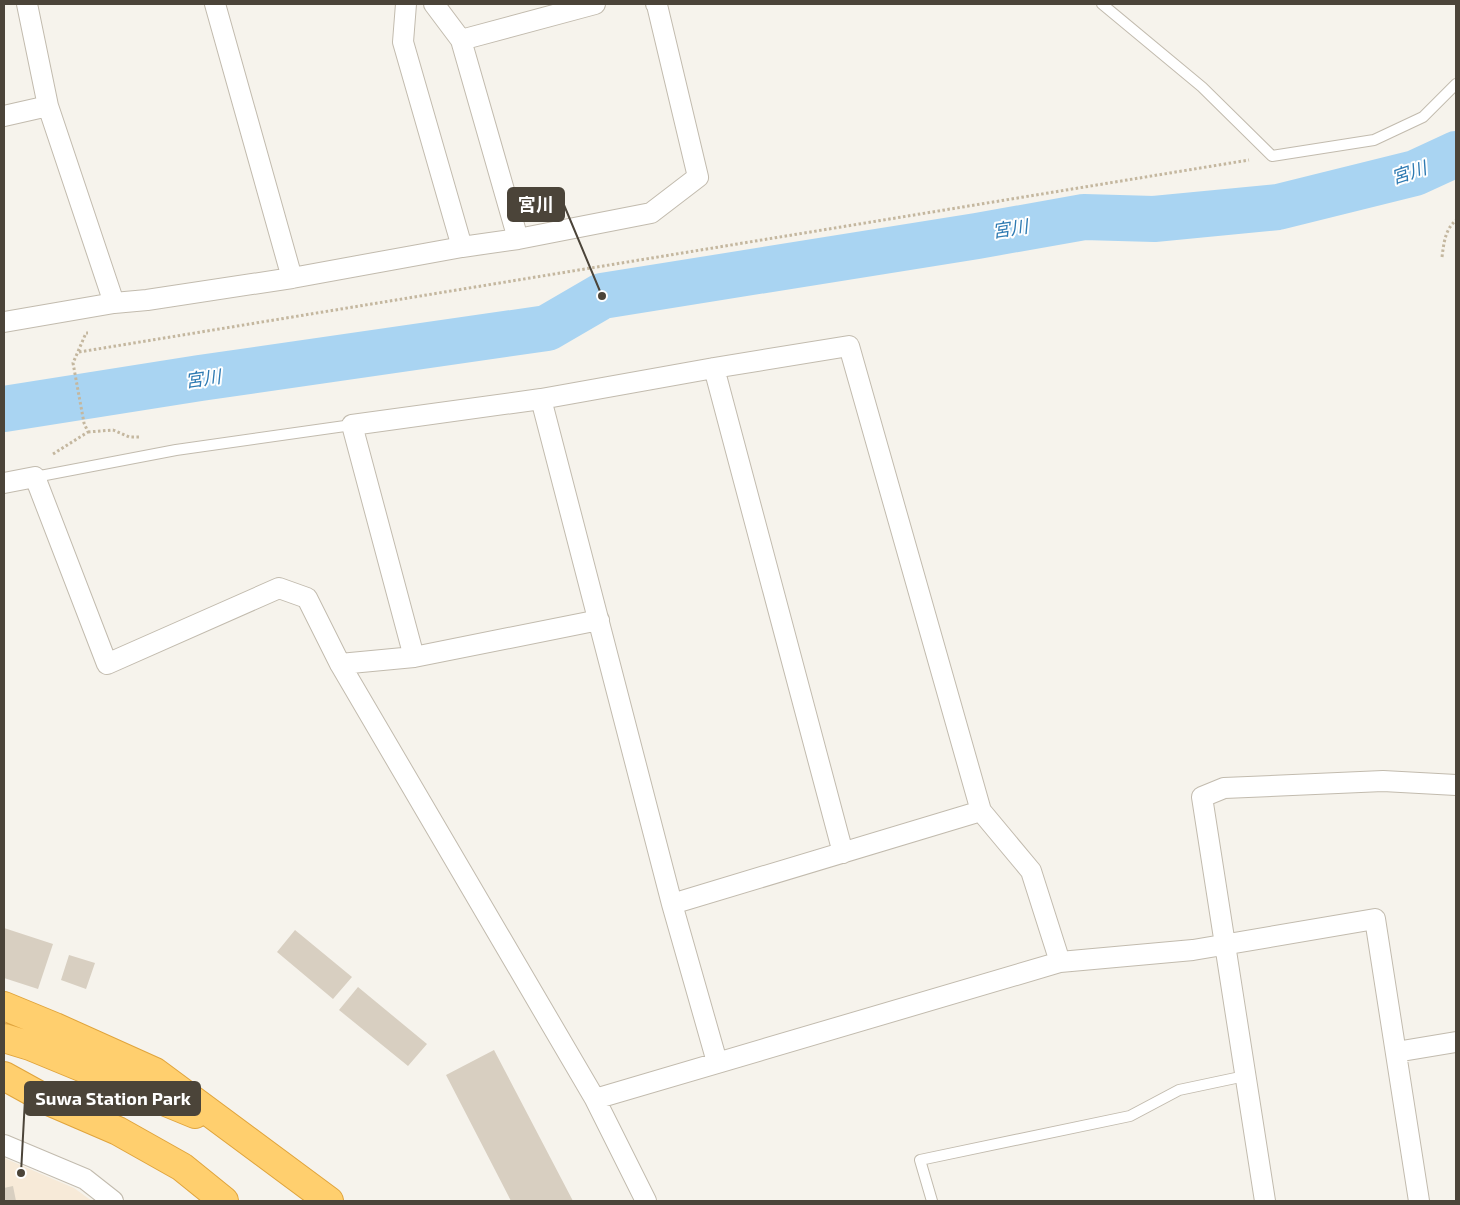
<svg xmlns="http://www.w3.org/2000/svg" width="1460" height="1205" font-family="'Exo 2','Noto Sans JP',sans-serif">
<rect width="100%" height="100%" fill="#f6f3ec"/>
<!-- commercial -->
<path fill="#f7ead8" d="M4 1158 74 1188 92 1201H4Z"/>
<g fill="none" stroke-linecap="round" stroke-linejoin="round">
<!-- river -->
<path stroke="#a9d4f2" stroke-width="46" d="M4 409 200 378 547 328 602 296 977 236 1084 217 1154 219 1278 207 1415 173 1456 154"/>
</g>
<!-- building -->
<path fill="#d8cfc1" d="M4 928 53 944 38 989 4 978Z
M295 930 352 977 333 999 277 952Z
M69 955 95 963 86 989 61 980Z
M358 987 427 1044 408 1066 339 1010Z
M494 1050 573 1201H511L446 1075Z
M13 1186 16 1201H4V1188Z"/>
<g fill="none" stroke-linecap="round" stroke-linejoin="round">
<defs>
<path id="service" d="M1102 4 1202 87 1272 156 1374 140 1423 117 1456 84
M35 477 176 450 352 425
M932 1201 920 1160 1130 1116 1179 1090 1245 1076"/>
<path id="minor" d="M27 4 48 106
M215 4 292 278
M406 4 403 42 462 247
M434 4 461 40 518 239
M461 40 595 4
M4 116 48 106 114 303
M4 322 114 303 147 300 292 278 462 247 518 239 651 213 698 177 657 5 656 4
M714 368 843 853
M541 399 672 904 717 1062
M4 483 35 477 107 664 279 588 307 598 340 664 595 1099 646 1201
M414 657 352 425 541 399 714 368 849 346 981 811 1031 871 1060 962
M340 664 414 657 599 620
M672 904 981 811
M1396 1052 1456 1042
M595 1099 1060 962 1193 950 1375 919 1419 1201
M4 1145 85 1179 113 1201
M1265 1201 1202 797 1224 788 1383 781 1456 785"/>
<path id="motorway" d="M4 1006 55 1027 155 1072 329 1201
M4 1038 30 1046 195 1114
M4 1076 53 1103 118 1131 182 1167 224 1201"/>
</defs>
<!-- service casing -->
<use href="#service" stroke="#c2bbae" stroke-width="12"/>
<!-- minor casing -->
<use href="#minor" stroke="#c2bbae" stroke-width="22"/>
<!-- motorway casing -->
<use href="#motorway" stroke="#e0a43c" stroke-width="30"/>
<!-- path -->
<path stroke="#c4b79f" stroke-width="3" stroke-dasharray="2.5 2.5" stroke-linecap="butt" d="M1442 257C1444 242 1445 230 1456 220
M79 352 1249 160
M88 432 113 430 129 437H141
M53 454 88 432 84 423 73 363 86 333H88"/>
<!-- service -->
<use href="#service" stroke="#fff" stroke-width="10"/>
<!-- minor -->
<use href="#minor" stroke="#fff" stroke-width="20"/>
<!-- motorway -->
<use href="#motorway" stroke="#ffcf6e" stroke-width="28"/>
</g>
<g text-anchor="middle" stroke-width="4" stroke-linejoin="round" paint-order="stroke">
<!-- water labels -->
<g font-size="18" font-style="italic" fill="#2e7ab2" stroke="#fff">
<text transform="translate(1409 173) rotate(-18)" y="6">宮川</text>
<text transform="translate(1010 229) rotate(-9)" y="6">宮川</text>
<text transform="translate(203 379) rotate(-8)" y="6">宮川</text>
</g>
</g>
<!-- callouts -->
<path fill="none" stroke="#4b4439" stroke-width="2" d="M602 296L564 205M21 1173L25 1099"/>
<g fill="#4b4439" stroke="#fff" stroke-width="2">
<circle cx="602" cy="296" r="5"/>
<circle cx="21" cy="1173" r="5"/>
</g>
<g fill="#4b4439" stroke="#4b4439" stroke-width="2">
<rect x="508" y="188" width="56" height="33" rx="5"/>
<rect x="25" y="1082" width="175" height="33" rx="5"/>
</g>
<g font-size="18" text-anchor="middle" font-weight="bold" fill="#fff">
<text x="536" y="211">宮川</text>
<text x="113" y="1105">Suwa Station Park</text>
</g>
<!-- border -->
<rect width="1460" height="1205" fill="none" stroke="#4b4439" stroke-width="10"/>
</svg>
